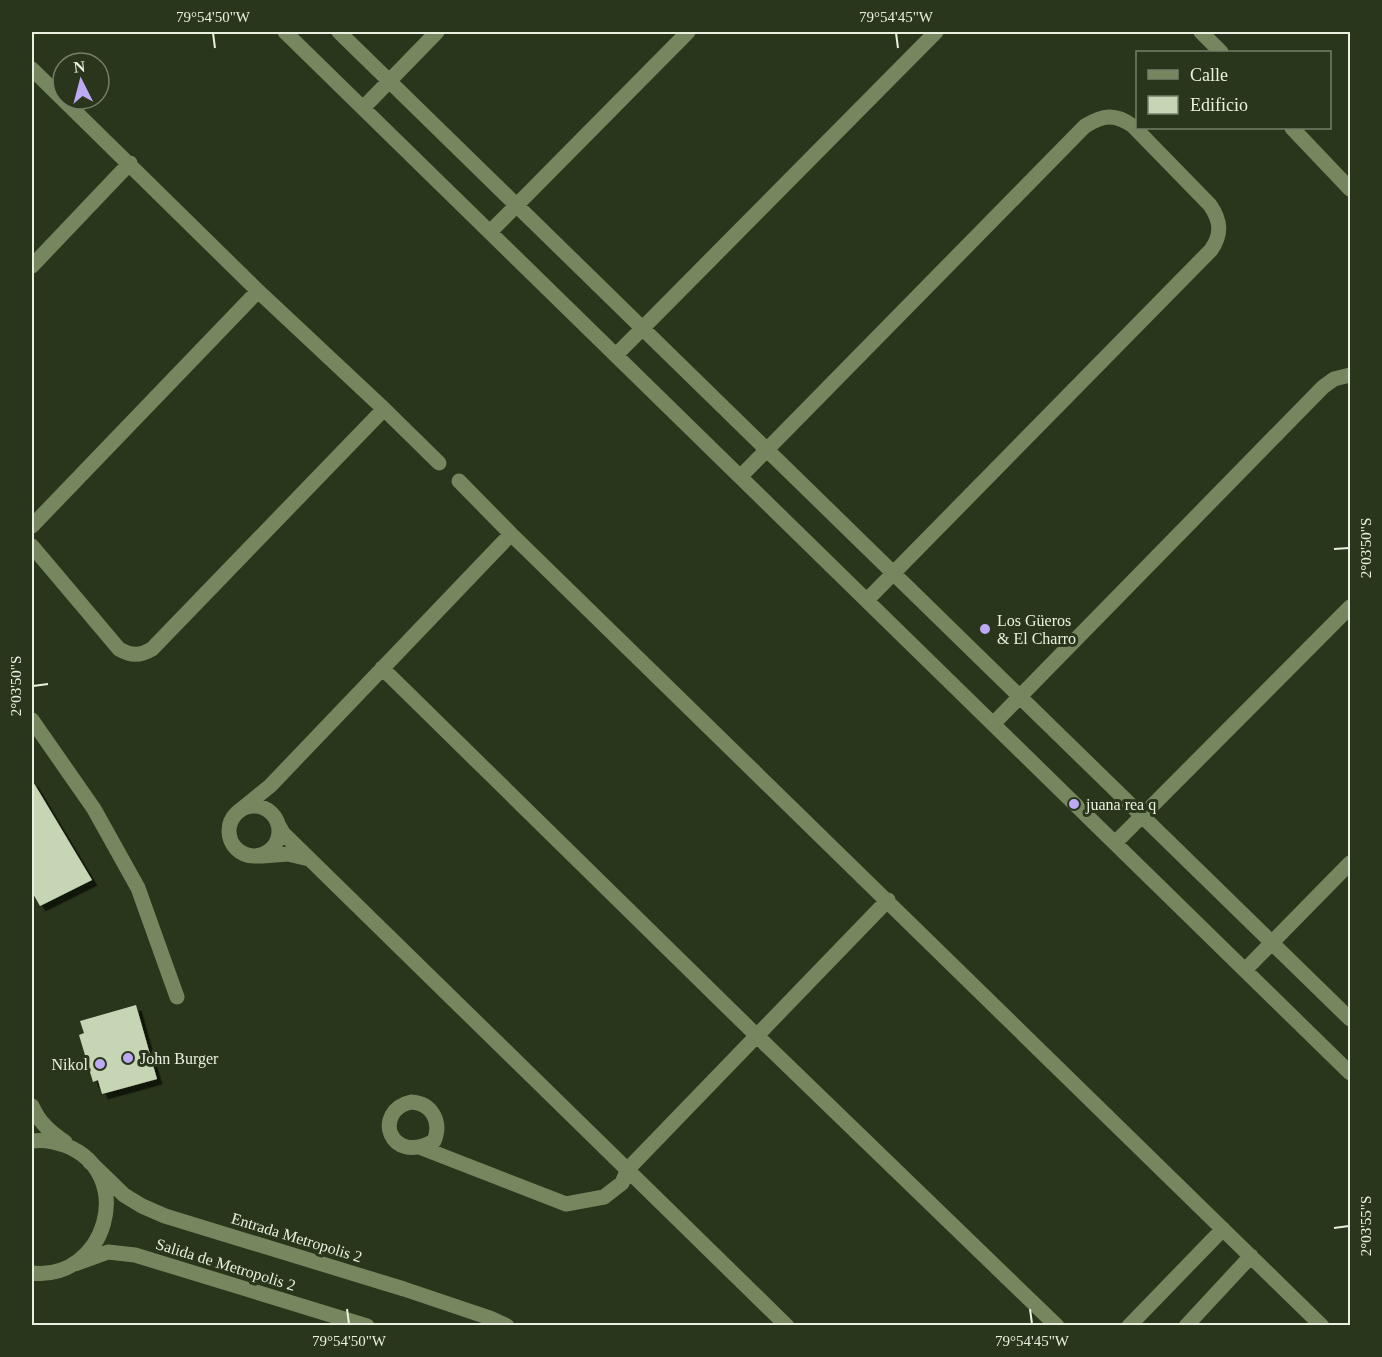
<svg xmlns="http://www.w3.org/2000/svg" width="1382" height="1357" font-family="Georgia,serif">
<defs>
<filter id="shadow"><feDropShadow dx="5.5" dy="5.5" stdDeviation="0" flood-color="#0009"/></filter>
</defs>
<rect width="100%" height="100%" fill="#2a361b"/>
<!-- building -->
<path fill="#c6d5b4" filter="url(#shadow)" d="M32 780 92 880 40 906 32 892Z
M136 1005 157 1079 102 1094 98 1080 93 1082 79 1035 84 1033 80 1021Z"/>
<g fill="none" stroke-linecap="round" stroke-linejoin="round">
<!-- minor -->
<path stroke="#76875f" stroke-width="15" d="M285 32 1350 1073
M339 32 1350 1019
M1201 32 1221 52
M32 69 258 291 384 409 152 649C140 656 131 656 119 649L32 546
M363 108 437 32
M1292 128 1350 189
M490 232 688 32
M32 266 130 163
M616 355 936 32
M384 409 439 463
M740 477 1085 126C1103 115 1115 113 1133 126L1210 205C1221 221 1222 234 1211 250L867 600
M459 481 511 534
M32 526 258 291
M382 668 756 1035 1057 1326
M32 720 94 809 138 888 177 997
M993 724 1323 387 1334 379 1350 375
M229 831a25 25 0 1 1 50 0a25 25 0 1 1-50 0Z
M239 811 270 786 511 534 1322 1326
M279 826 283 833 787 1326
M1115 843 1350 607
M262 856 288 854 309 859
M1245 970 1350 863
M411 1102C432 1103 442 1122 434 1141 389 1166 372 1111 411 1102Z
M32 1106C39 1122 50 1132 65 1142
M32 1141C44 1139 56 1142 67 1146 137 1175 106 1281 32 1273
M422 1148 566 1204 604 1197 622 1183 628 1169 888 900
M89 1161 124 1195 142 1206 165 1216 404 1289 490 1318 507 1326
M75 1264 108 1252 135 1255 367 1326
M1129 1326 1223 1229
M1186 1326 1251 1256"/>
</g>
<!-- ticks -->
<path fill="none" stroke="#e9f0e0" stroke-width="2" d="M213 33 215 48M896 33 898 48M1334 549 1349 548M33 686 48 684M1334 1228 1349 1226M347 1309 349 1324M1030 1309 1032 1324"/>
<!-- markers -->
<g fill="#bea9f5" stroke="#2a361b" stroke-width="2">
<circle cx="985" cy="629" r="6"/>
<circle cx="1074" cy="804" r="6"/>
<circle cx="128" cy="1058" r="6"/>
<circle cx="100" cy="1064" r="6"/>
</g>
<g text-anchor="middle" stroke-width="6" stroke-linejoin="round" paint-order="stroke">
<!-- poi labels -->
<g font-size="16" fill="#e9f0e0" stroke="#2a361b" text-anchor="start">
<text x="997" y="626">Los Güeros<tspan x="997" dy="18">&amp; El Charro</tspan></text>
<text x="1086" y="810">juana rea q</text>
<text x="140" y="1064">John Burger</text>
<text x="88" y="1070" text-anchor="end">Nikol</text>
</g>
<!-- street labels -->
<g font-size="16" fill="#e9f0e0" stroke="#2a361b">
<text transform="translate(297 1237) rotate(17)" y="6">Entrada Metropolis 2</text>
<text transform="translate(226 1264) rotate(17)" y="6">Salida de Metropolis 2</text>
</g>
</g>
<!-- border -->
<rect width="1382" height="1357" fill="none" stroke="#2a361b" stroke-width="66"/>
<!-- legend -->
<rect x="1136" y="51" width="195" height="78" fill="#2a361b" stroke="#76806a" stroke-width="1.5"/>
<rect x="1148" y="70" width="30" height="9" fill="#76875f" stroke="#76806a" stroke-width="1.5"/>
<text x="1190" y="81" font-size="18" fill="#e9f0e0">Calle</text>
<rect x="1148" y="96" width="30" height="18" fill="#c6d5b4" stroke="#76806a" stroke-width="1.5"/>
<text x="1190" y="111" font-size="18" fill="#e9f0e0">Edificio</text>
<!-- north arrow -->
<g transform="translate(81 81) rotate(354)"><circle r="28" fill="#2a361b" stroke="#76806a" stroke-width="1.5"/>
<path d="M0-4.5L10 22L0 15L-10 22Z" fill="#bea9f5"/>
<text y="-9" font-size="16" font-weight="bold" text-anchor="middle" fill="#e9f0e0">N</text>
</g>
<rect x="33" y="33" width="1316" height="1291" fill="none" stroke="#e9f0e0" stroke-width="2"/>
<g font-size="15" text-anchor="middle" fill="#e9f0e0">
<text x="213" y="22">79°54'50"W</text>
<text x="896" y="22">79°54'45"W</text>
<text transform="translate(1366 548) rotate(-90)" y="5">2°03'50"S</text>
<text transform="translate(16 686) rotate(-90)" y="5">2°03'50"S</text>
<text transform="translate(1366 1226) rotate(-90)" y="5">2°03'55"S</text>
<text x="349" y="1346">79°54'50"W</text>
<text x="1032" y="1346">79°54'45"W</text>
</g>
</svg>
